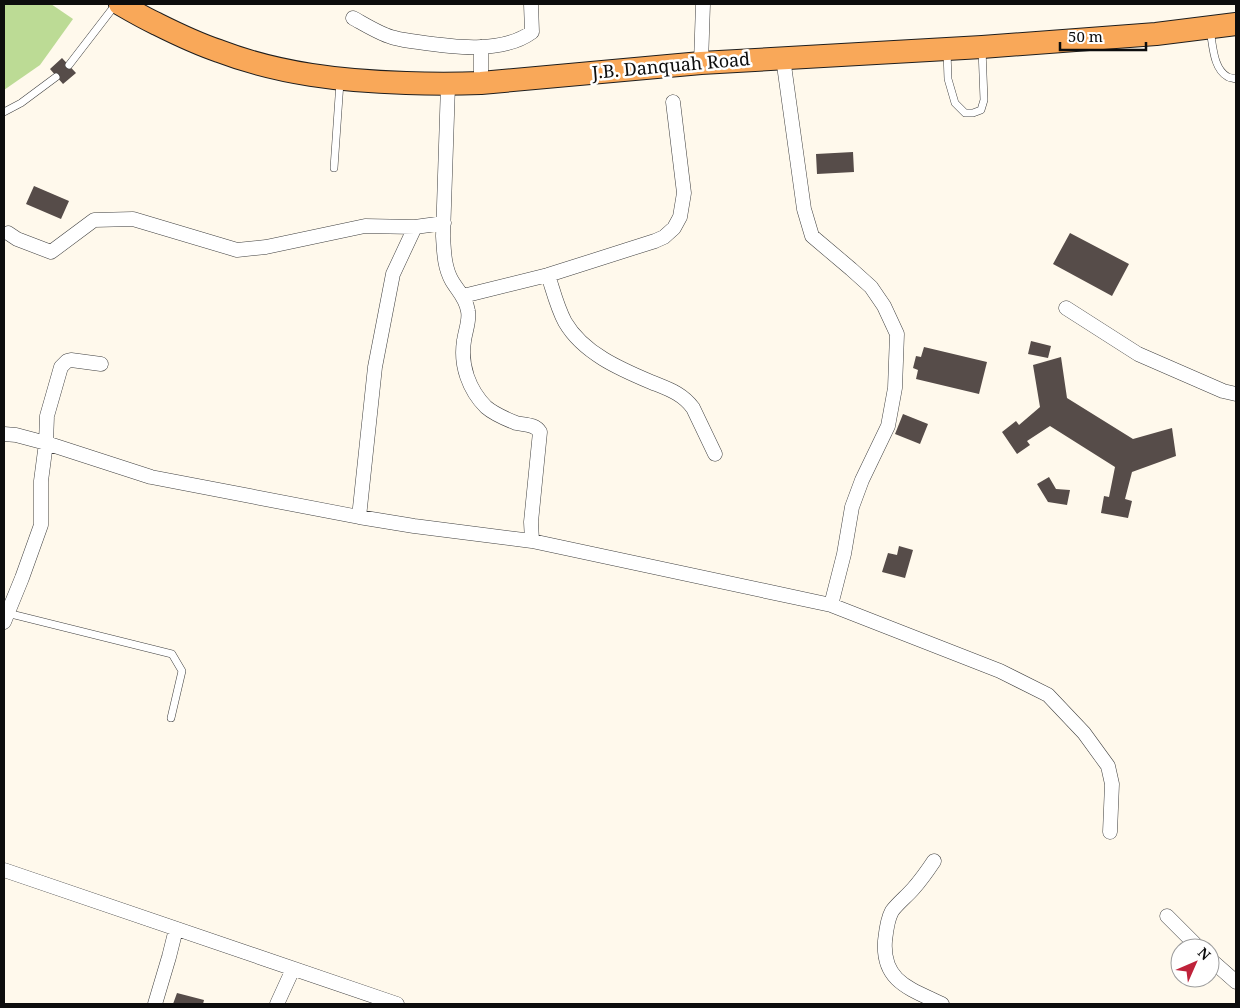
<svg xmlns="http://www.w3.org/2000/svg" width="1240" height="1008" font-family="'Noto Serif',serif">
<rect width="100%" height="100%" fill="#fff9ec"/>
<!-- forest -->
<path fill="#bcdb95" d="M4 4H51L73 19 40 65 4 90Z"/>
<!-- building -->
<path fill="#564c49" d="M62 58 76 73 63 84 50 69Z
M853 152 854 172 817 174 816 154Z
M34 186 69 201 61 219 26 204Z
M1070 233 1129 264 1112 296 1053 264Z
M1031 341 1051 346 1048 358 1028 354Z
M924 347 987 362 979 394 916 379 918 370 913 368 916 356 921 357Z
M1061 357 1067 398 1133 439 1172 428 1176 456 1132 472 1125 499 1132 501 1128 518 1101 513 1104 496 1109 497 1115 467 1050 426 1027 441 1030 445 1017 454 1002 432 1016 421 1019 425 1040 407 1033 365Z
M903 414 928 424 920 444 895 434Z
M1049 477 1056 489 1070 490 1067 505 1048 502 1037 484Z
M899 546 913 550 905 578 882 572 888 553 897 555Z
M177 993 204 1000 203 1004H173Z"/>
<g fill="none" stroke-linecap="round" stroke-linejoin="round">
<defs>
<path id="service" d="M1210 30C1213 45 1213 69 1228 77 1230 78 1233 78 1236 79
M947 52 948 79 955 103 965 113H973L981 110 984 100 982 49
M69 65 116 4
M4 112 21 103 56 77
M334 168 340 82
M7 613 172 654 182 671 171 718"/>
<path id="minor" d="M353 18C364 24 383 36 395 38 402 40 410 41 418 42 452 47 502 54 532 32L531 4
M481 47V83
M783 58 804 209 812 236 851 269 871 287 884 306 897 334 895 388 888 426 862 480 852 507 844 554 831 605
M701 63 703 4
M448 85 443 236C444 251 444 267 452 281 458 291 466 298 468 311 470 320 465 332 464 341 460 365 469 390 486 407 494 414 506 419 516 423 525 425 535 424 540 432L531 522 532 541
M8 233 17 239 51 252 94 220 133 219 237 250 266 247 365 226 415 227 444 223
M548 275C553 290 557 307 565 322 583 353 620 369 651 382 668 389 682 393 693 408L715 454
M463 296 548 275 655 241 664 237 674 228 680 217 684 193 673 102
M1066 308 1138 354 1223 391 1236 394
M4 434 16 435 46 443 151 477 359 517 414 526 532 541 831 605 1000 671 1048 695 1084 733 1108 766 1112 784 1110 832
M359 517 375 367 393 274 415 227
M4 622 22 578 41 525V481L46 443 47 416 61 367 67 361 71 360 101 364
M934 861C928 870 921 880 913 889 907 896 898 903 892 911 887 920 886 932 885 941 882 982 911 989 942 1004
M4 870 397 1004
M1167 916 1199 948
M1210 959 1236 982
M155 1004 169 957 176 929
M277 1004 293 969"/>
<path id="trunk" d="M120 4C132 11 144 18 157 24 177 34 198 44 219 51 279 74 342 81 406 83 431 84 456 84 481 83L701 63 982 47 1156 34 1236 24"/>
</defs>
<!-- service casing -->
<use href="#service" stroke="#404040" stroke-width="8"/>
<!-- minor casing -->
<use href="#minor" stroke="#404040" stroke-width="15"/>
<!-- trunk casing -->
<use href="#trunk" stroke="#1e1e1e" stroke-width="24"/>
<!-- service -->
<use href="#service" stroke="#fff" stroke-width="7"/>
<!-- minor -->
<use href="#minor" stroke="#fff" stroke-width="14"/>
<!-- trunk -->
<use href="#trunk" stroke="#f9a859" stroke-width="22"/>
</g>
<g text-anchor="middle" stroke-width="5" stroke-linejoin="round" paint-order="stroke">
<!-- street labels -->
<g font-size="18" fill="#0d0d0d" stroke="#fff">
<text transform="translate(671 66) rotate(-5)" y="6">J.B. Danquah Road</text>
</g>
</g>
<!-- border -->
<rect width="1240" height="1008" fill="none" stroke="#0d0d0d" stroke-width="10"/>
<!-- north arrow -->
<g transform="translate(1195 963) rotate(45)"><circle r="24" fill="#ffffff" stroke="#9e9e9e"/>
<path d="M0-4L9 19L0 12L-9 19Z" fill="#bf223a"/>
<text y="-8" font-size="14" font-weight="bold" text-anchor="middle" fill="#0d0d0d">N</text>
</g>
<!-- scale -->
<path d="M1060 42v8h86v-8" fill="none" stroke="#0d0d0d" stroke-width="2.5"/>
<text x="1068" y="42" font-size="15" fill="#0d0d0d" stroke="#ffffff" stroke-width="4" paint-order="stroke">50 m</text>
</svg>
